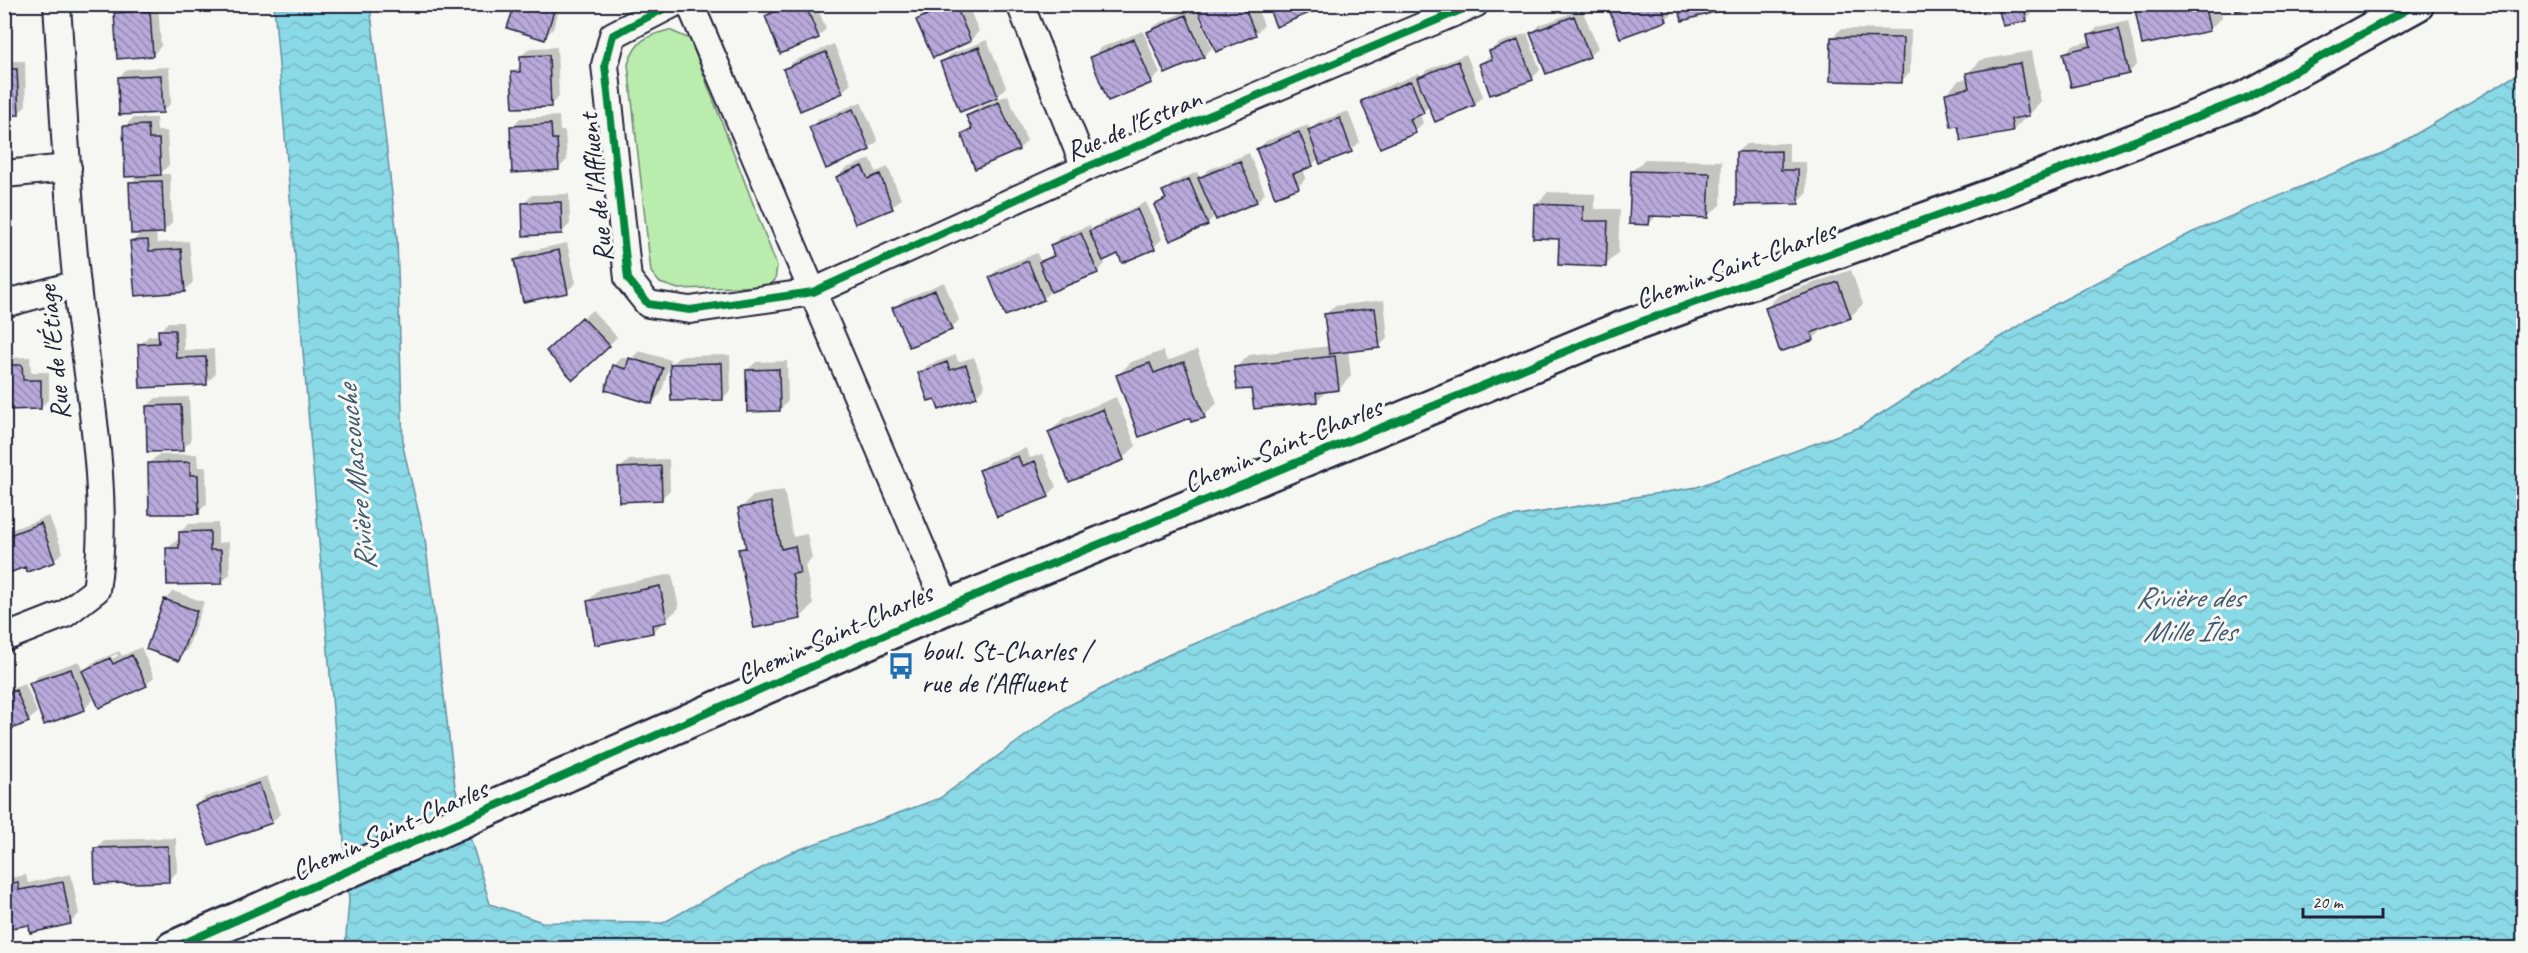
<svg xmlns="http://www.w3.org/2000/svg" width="2528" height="953" font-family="Caveat,sans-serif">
<defs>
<pattern id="water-waves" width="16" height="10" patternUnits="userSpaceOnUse" patternTransform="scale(1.5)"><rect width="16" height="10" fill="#8ad9e6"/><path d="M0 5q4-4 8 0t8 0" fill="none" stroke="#77bac6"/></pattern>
<pattern id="building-back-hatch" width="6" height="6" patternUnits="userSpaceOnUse" patternTransform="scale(1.5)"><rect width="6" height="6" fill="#b8a9da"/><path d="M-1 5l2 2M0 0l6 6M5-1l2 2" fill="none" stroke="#9589b2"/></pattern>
</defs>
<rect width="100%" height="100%" fill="#f6f6f2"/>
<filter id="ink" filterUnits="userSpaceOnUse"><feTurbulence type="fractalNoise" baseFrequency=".0167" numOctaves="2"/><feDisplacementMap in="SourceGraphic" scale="12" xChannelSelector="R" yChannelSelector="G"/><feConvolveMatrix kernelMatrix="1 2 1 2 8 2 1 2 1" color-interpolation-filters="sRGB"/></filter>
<g filter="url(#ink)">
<!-- green -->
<path fill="#baecad" stroke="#6e8774" stroke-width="1.5" d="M669 30 690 39 777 266 775 280 768 286 678 289 660 283 651 272 628 64C636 41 645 36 669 30Z"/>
<!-- water -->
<path fill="url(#water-waves)" stroke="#6090a2" stroke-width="1.5" d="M274 5H370L397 237 403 447 425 539 455 787 490 904 542 922 663 923 787 854 940 798 1064 708 1170 654 1493 520 1697 487 1860 427 2037 314 2191 233 2387 151 2523 71V948H345L349 901Z"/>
<!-- shadow -->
<path fill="#0003" fill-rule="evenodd" d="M158 4 161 46 153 55 116 14 124 5Z
M516 4H561L553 29 544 38Z
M782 4H816L826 29 818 37 766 16 775 8Z
M942 4H967L979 31 971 40 934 56 917 20 926 12Z
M1200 4H1255L1264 25 1255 34Z
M1613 4H1672L1675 11 1666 19 1610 8Z
M1978 4H2033L2035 11 2026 20 2000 5Z
M2135 4H2219L2222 17 2209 30Z
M1195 7 1212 48 1204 56 1149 32 1157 24Z
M1582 9 1598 48 1589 56 1532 33 1540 25Z
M2128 20 2137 64 2129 73 2065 53 2073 45 2091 41 2090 35 2098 27Z
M1841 29 1911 30 1910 73 1901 81 1833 37Z
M1143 31 1160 73 1151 82 1092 57 1100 48Z
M1527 33 1540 70 1532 79 1480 64 1492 54 1491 51 1499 43Z
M987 40 1006 87 997 96 942 63 951 54Z
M834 44 851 84 842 92 785 69 794 61Z
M557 47 559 97 550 105 513 73 522 64 521 56 530 48Z
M2032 51 2041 102 2029 115H2025V118L2012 131 1960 124 1947 93 1959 80 1969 79 1968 73 1981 60Z
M1466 54 1483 96 1475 104 1430 106 1420 114 1423 123 1415 131 1363 102 1371 93 1419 73 1421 76 1427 70Z
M4 61H25L26 105 18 114H4Z
M169 67 171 103 162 112 119 77 128 69Z
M1008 95 1027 141 1019 149 963 134 972 125 968 116 976 108Z
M861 102 878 141 869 149 810 128 819 119Z
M1348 111 1360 142 1351 150 1320 157 1312 165 1303 169 1306 178 1298 187 1258 150 1266 141 1308 125 1310 130 1318 122Z
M559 116 560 131H565L567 160 558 169 512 127 520 118Z
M133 118H156L157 131H167L169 165 160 174H170L172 223 163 232H156L157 243 189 241 193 282 184 291 132 242 142 232 131 183 139 175 124 127Z
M1789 143V162H1806L1807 194 1798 202 1737 152 1746 144Z
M1249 153 1265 193 1257 201 1215 215 1208 223 1171 240 1156 205 1166 196 1164 191 1173 183 1197 172 1200 178 1208 170Z
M871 159 876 172 888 167 901 199 892 207 855 222 838 177 846 168Z
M1645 159 1722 161 1721 204 1708 216 1657 215 1649 224 1632 171Z
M1548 192 1595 194V209H1620L1618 253 1605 266 1561 237 1536 205Z
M569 194 570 224 562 232 523 204 532 195Z
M1146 202 1162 239 1154 247 1119 252 1103 259 1105 264 1097 272 1052 290 1043 299 990 277 999 268 1037 253 1041 263 1054 252 1052 245 1060 237 1090 225 1092 230 1100 223Z
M567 243 576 283 567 291 515 261 524 252Z
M1851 270 1863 304 1850 317 1826 326 1813 339 1766 308 1779 295Z
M944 282 959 320 951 328 894 309 903 300Z
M1384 300 1388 338 1379 346 1348 350 1351 376 1339 389 1327 390 1317 401 1252 387 1236 367 1249 355 1330 346 1326 314 1334 306Z
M592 310 617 337 609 345 556 343Z
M168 322H183L184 350 214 349 215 375 206 383 140 344 149 336 160 335V331Z
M1197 350 1217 403 1204 416H1191L1118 375 1131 362 1163 351 1167 361Z
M639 351 671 360 661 394 652 402 614 366 622 357 630 360Z
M730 355 731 390 723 398 671 364 680 356Z
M956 355 958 362 974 357 985 387 976 395 936 397 920 373 928 365Z
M30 357 31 372H49V399L41 407 4 408V358Z
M787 361 788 401 780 410 747 370 756 362Z
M189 397 191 441 182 449 147 406 156 398Z
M1116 397 1136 446 1123 458 1050 432 1063 419Z
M1026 448 1030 458 1043 454 1056 487 1048 496 981 471 989 462Z
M197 454 198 467H206L207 504 198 512 149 463 158 455Z
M669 459 670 490 661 499 620 468 629 460Z
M784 490 793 537 807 534 812 558 805 565 813 605 800 618 740 550 747 543 740 509 753 496Z
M49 516 63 552 54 560 26 565 5 573 4 532Z
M218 523V543L229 542 230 574 221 583 168 548 177 540H181L180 532 189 524Z
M672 574 679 608 653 632 588 601 601 588Z
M173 591 204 602 187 650 178 659 165 600Z
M141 647 154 677 146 685 92 690 90 691 93 700 85 708 45 723 31 684 39 675 79 661 83 672 92 663 119 651 122 656ZM117 654 118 656 92 668V665Z
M25 683 37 713 28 721 4 731V691Z
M267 776 280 814 272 822 197 806 205 797Z
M176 838 177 872 168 881 96 848 104 840Z
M71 874 79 914 70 923H30L7 927 4 913V882L8 878 26 875 28 883Z"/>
<!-- building -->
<path fill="url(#building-back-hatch)" stroke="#22223b" stroke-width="1.5" d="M515 4H556L545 40 507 28Z
M792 4H805L819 38 780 54 765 16Z
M950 4H955L971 41 933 58 916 20Z
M1200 4H1243L1256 35 1216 52 1196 6Z
M1267 4H1313L1316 10 1276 27Z
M1616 4H1661L1667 21 1620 38 1608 7Z
M1678 4H1725L1726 9 1682 21Z
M1977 4H2023L2027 21 2003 26 1998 7 1978 12Z
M2134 4H2204L2210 31 2142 45Z
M2235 4H2267L2236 11Z
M150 11 153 56 117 59 114 13Z
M1186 15 1204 57 1165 74 1147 32Z
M1574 16 1590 57 1546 74 1530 33Z
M2119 28 2129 74 2071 87 2063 53 2091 46 2088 35Z
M1831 37 1903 38 1902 83 1830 81Z
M1134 39 1152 83 1108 101 1090 57Z
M1518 40 1533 80 1490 95 1479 64 1492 59 1489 51Z
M979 47 998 97 960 112 940 62Z
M826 52 843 93 800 111 783 69Z
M549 55 551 107 513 108 511 72H520V56Z
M1458 61 1475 105 1435 122 1417 78Z
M2020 63 2029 116 2011 119 2013 132 1961 141 1958 126 1951 127 1945 93 1969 88 1966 73Z
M4 69H17L19 115 4 116Z
M161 75 163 113 119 115 118 77Z
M1411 81 1424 113 1410 119 1416 133 1380 148 1361 101Z
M999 102 1019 150 975 169 961 134 972 129 966 116Z
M853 109 870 150 826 169 809 127Z
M1340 118 1352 152 1320 164 1308 130Z
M551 124 552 139H557L559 170 512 173 510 126Z
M148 125 149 139H159L161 175 125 177 123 126Z
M1299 132 1313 166 1293 174 1299 188 1275 197 1256 149Z
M1781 151V170H1798L1799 204 1736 205V152Z
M1240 161 1257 202 1216 220 1198 178Z
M862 166 868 179 880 174 893 209 855 224 836 177Z
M1631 171 1710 173 1708 218 1650 216 1649 225 1629 224Z
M1189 179 1208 225 1170 241 1154 205 1166 199 1162 191Z
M162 181 164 233 131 234 129 182Z
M561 202 562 234 523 236 522 203Z
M1534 204 1583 206V221H1608L1606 267 1558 265 1559 239 1533 238Z
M1137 209 1155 249 1122 263 1118 254 1103 261 1089 231Z
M1081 233 1098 273 1051 292 1039 262 1054 256 1050 245Z
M148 240 149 251 181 249 185 292 135 296 130 241Z
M559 250 568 293 523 302 514 260Z
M1028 261 1044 300 1005 316 989 277Z
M1838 282 1851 318 1811 333 1814 340 1780 352 1765 308Z
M935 290 952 330 909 347 892 308Z
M1375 308 1380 348 1329 354 1324 314Z
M582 317 610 346 573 380 546 351Z
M158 330H175L176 358 206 357 207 385 140 388 138 344 159 343Z
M1335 356 1339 390 1316 393 1317 402 1254 409 1251 389 1237 390 1234 367Z
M629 358 663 368 652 404 605 390 613 365 626 369Z
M947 362 950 370 966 365 977 397 939 410 935 399 928 401 918 373Z
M1184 362 1205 418 1191 422 1190 418 1139 437 1116 375 1150 363 1154 373Z
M722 363 723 400 671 401 670 364Z
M4 365H22L23 380H41V409L4 410Z
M779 369 780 411 747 412 746 370Z
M181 405 183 451 147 452 146 406Z
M1103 409 1124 460 1069 482 1048 432Z
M1018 456 1022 466 1035 461 1049 497 997 517 979 470Z
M190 462V475H198L199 514H149L148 463Z
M661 466 662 500 619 502 618 468Z
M771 502 781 549 795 546 800 573 792 574 801 619 754 628 738 549 746 548 738 508Z
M41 523 55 562 27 572 25 567 4 575V537Z
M210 531V550H221L222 584 167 585 166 548H179V532Z
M660 586 667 622 652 625 653 633 595 645 587 601Z
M164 599 197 611 179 661 146 649Z
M132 655 147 686 99 708 82 671 110 658 113 664Z
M71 669 85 710 44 725 29 683Z
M16 690 29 722 4 732V695Z
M259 783 272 823 209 845 195 805Z
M168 846 169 882 95 884 94 848Z
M18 882 19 890 63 882 71 924 30 933 29 925 6 929 4 885Z"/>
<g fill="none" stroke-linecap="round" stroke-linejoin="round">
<defs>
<path id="minor" d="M673 4 613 35 605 65 628 279 648 304 690 310 813 292 1085 168 1475 4
M690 4 947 607
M1020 4 1085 168
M4 174 68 168
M4 304 77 284
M4 638 65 614 96 590C111 494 87 382 77 286 67 193 63 98 57 4"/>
<path id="secondary" d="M173 948 947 607 1615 331 1994 195 2246 98 2417 4"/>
</defs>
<!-- minor casing -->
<use href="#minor" stroke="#22223b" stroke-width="30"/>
<!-- secondary casing -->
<use href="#secondary" stroke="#22223b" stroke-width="38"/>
<!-- minor -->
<use href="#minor" stroke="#f6f6f2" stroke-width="26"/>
<!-- secondary -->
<use href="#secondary" stroke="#f6f6f2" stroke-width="33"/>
<defs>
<path id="cycleway" d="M673 4 613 35 605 65 628 279 648 304 690 310 813 292 1085 168 1475 4
M173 948 947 607 1615 331 1994 195 2246 98 2417 4"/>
</defs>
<!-- cycleway casing -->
<use href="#cycleway" stroke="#f6f6f2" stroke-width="11"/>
<!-- cycleway -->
<use href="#cycleway" stroke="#00873e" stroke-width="8"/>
</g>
</g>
<!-- icons -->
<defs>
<symbol id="bus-bare" viewBox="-9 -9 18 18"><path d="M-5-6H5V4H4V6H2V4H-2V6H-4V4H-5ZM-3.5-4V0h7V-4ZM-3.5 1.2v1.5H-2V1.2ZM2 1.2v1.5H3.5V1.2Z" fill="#1f6fb2" stroke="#f6f6f2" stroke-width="2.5" paint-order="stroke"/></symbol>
</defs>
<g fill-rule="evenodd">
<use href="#bus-bare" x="882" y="647" width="38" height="38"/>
</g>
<g text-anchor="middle" stroke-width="6" stroke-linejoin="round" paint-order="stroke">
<!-- street labels -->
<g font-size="28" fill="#22223b" stroke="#f6f6f2">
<text transform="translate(1133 124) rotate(-23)" y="10">Rue de l'Estran</text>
<text transform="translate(595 188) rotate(-96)" y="10">Rue de l'Affluent</text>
<text transform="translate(1735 264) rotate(-20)" y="10">Chemin Saint-Charles</text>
<text transform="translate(53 353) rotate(-96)" y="10">Rue de l'Étiage</text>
<text transform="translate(1282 444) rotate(-22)" y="10">Chemin Saint-Charles</text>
<text transform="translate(834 633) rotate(-24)" y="10">Chemin Saint-Charles</text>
<text transform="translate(389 829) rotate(-24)" y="10">Chemin Saint-Charles</text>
</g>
<!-- poi labels -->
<g font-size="28" fill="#22223b" stroke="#f6f6f2" text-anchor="start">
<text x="921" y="660">boul. St-Charles /<tspan x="921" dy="32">rue de l'Affluent</tspan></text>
</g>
<!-- water labels -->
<g font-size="30" font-style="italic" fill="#41596e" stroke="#f6f6f2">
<text transform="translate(356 478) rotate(-96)" y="10">Rivière Mascouche</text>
<text x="2189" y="607">Rivière des<tspan x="2189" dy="34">Mille Îles</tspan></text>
</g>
</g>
<!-- margin -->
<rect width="2528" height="953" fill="none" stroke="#f6f6f2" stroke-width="24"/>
<rect x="12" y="12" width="2504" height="929" fill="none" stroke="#22223b" stroke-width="2" filter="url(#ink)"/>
<!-- scale -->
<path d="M2303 908v9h80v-9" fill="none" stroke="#22223b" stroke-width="3"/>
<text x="2312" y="908" font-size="18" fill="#22223b" stroke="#f6f6f2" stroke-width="4.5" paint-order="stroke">20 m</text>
</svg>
